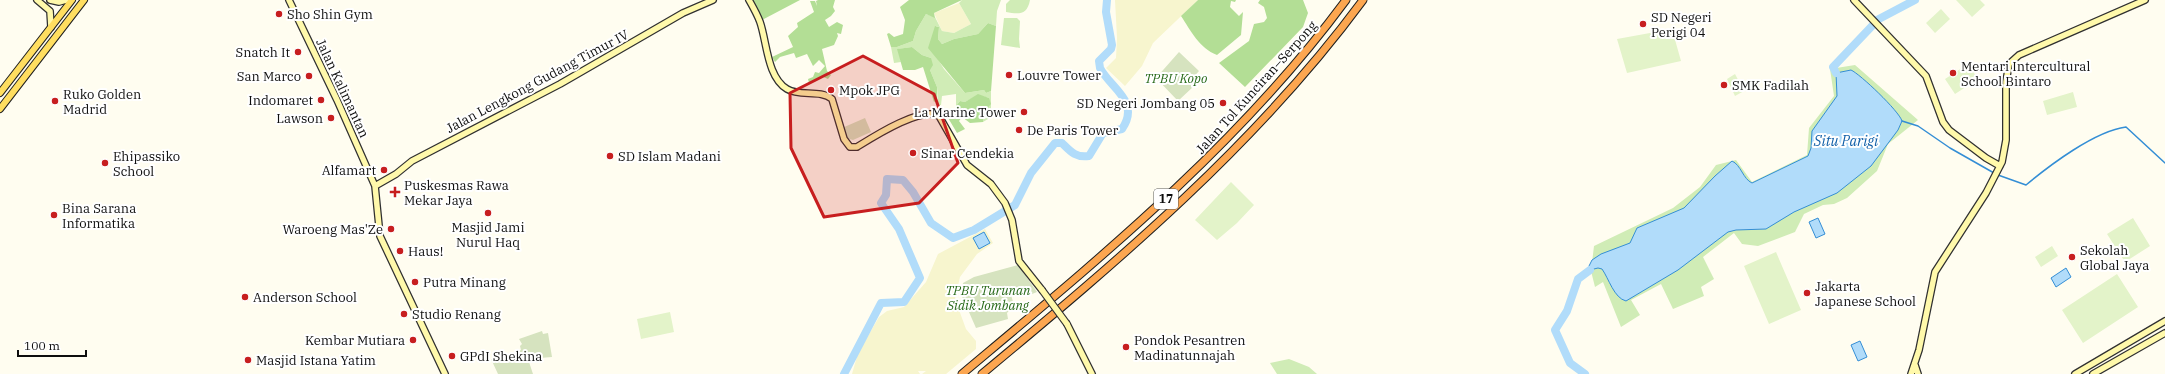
<svg xmlns="http://www.w3.org/2000/svg" width="2165" height="374" font-family="'IBM Plex Serif',serif">
<rect width="100%" height="100%" fill="#fffdf0"/>
<!-- farmland -->
<path fill="#f7f5ce" d="M1115 0H1198L1153 43 1142 66 1125 86 1106 68 1116 58 1117 38Z
M959 3 971 24 954 33 942 31 934 13Z
M985 229 993 243 977 254 960 277 955 299 966 329 976 341V349L946 374H922L926 371H918L920 374H852L858 353 879 317 887 311 904 307 926 282 938 254Z"/>
<!-- green -->
<path fill="#d0ecb6" d="M962 0H1001L997 11 996 26 988 23 978 34 954 39 942 44 938 39 939 27 936 26V56L944 69 965 93 984 90 986 93 991 91V112L988 119 983 122V113L989 98 978 95 965 102 960 101 956 106V94L942 96 941 105H938L937 87 930 70 931 58 922 55 912 47 898 49 901 62 894 63 891 47H897L913 41 916 31 926 14 935 17 942 31 954 33 971 24 959 3Z
M1010 0H1030C1027 16 1018 14 1006 12V4Z
M1004 18H1017L1020 21 1019 39 1020 48 1001 45Z
M1855 65 1918 120 1888 144 1877 171 1847 198 1834 204 1823 205 1804 214 1795 232 1758 246 1742 244 1734 233 1703 257 1714 279 1701 287 1704 296 1673 309 1661 284 1631 300 1640 315 1621 327 1603 282 1595 287 1591 271 1594 246 1673 208 1700 187 1716 165 1736 160 1752 182 1807 155 1809 128 1834 96 1830 69Z
M1289 359 1309 367 1317 374H1277L1270 363Z"/>
<!-- forest -->
<path fill="#b3de95" d="M752 0H800L762 20Z
M818 0H835L833 7 835 11 831 16 825 20 829 27 837 22 843 25 841 34 837 33 838 36 834 45 822 49 827 71 831 75 828 79 821 76 816 81 809 83 808 79 813 77 815 72 819 73 825 66 819 60 813 66 807 54 796 58 794 53 780 57 775 62 772 57 793 47 788 36 798 27 797 23 814 12 810 1H815L817 6 816 1Z
M909 0H962L934 13 935 18 926 14 916 31 913 41 897 47H891L887 34 889 33 894 37 903 34 905 20 900 7Z
M1198 0H1236L1235 2 1231 1 1230 7 1239 16 1243 12 1241 35 1217 55C1199 48 1191 31 1181 16Z
M1260 0H1303L1308 13 1303 27 1245 87 1219 63 1249 41 1254 24 1264 22 1267 18 1264 7 1258 3Z
M988 23 996 26 991 91 986 93 984 90 965 93 928 48 935 26 939 27 938 39 942 44 954 39 978 34Z
M912 47 922 55 931 58 933 65 930 70 937 87V100L934 102 923 67 915 70H903L897 49Z
M978 94 989 98 991 104 983 113V122L970 123 962 117 959 121 965 129 957 133 944 111 954 116 957 112 956 106 960 101 965 102Z"/>
<!-- cemetery -->
<path fill="#d6e3bf" d="M1179 52 1199 71 1190 81 1194 86 1178 101 1156 78Z
M865 118 871 132 853 140 846 138 842 128Z
M1018 265 1037 292 1032 294 1023 292 1011 295 1014 305 1007 313 1008 319 976 328 961 294 963 283 974 277Z
M542 331 543 334 548 333 552 357 528 359 533 374H498L491 359 498 361 521 350 520 346 522 344 519 339Z"/>
<!-- pitch -->
<path fill="#e3f3c9" d="M1956 0H1980L1985 5 1972 17Z
M1941 9 1950 19 1935 33 1926 23Z
M1672 29 1681 61 1627 73 1617 39Z
M1968 64 1978 79 1955 94 1945 79Z
M1735 74 1744 91 1735 96 1727 79Z
M2073 92 2077 107 2047 115 2043 101Z
M1231 182 1254 205 1237 223 1217 240 1195 220Z
M2133 218 2150 246 2125 262 2107 234Z
M2052 246 2058 256 2041 267 2035 257Z
M1776 252 1801 310 1769 324 1744 266Z
M2117 274 2138 307 2083 343 2062 310Z
M670 312 674 332 641 339 637 319Z"/>
<!-- water -->
<path fill="#b1dcfa" stroke="#348ed5" d="M1851 70C1860 74 1899 111 1902 121L1898 130 1871 166 1837 193 1794 212 1766 229 1736 230 1728 232 1678 270 1626 301C1614 298 1609 279 1602 269L1598 268 1590 270 1589 266 1592 260 1601 254 1630 243 1637 228 1684 208 1715 176 1732 161C1741 165 1743 179 1752 183L1808 156 1811 148 1812 131 1837 96 1836 73Z
M1818 218 1825 234 1816 238 1809 222Z
M984 232 990 243 979 249 973 238Z
M2066 268 2071 277 2056 287 2051 278Z
M1860 341 1867 357 1858 361 1851 345Z"/>
<g fill="none" stroke-linecap="round" stroke-linejoin="round">
<!-- stream -->
<path stroke="#348ed5" stroke-width="1.5" d="M1902 121 1918 126 1950 148 1994 173
M1998 175 2026 185C2050 165 2095 131 2126 127L2165 163"/>
<!-- river -->
<path stroke="#b1dcfa" stroke-width="8" d="M1877 20 1915 0
M1836 73 1833 67 1872 26
M844 374 881 303 904 302 920 278 899 229 881 203 886 195 887 179 903 180 913 192 931 223 953 238 974 230 1015 205 1031 173 1055 143H1062C1071 152 1076 158 1089 156L1103 133 1122 129C1141 101 1110 88 1100 68L1099 61 1111 49 1112 45 1106 12 1107 0
M1585 374 1570 363 1555 330 1567 311 1578 279 1590 270"/>
<defs>
<path id="secondary" d="M37 0 50 11 51 27
M50 0 59 2 66 0
M289 0 337 100 375 186 380 236 445 374
M749 0C753 7 757 14 760 22 767 42 767 77 787 89 800 97 820 89 832 99L844 139 850 147H857C873 137 921 106 939 116L967 165 991 184 1005 203 1012 220 1019 261 1042 290
M1854 0 1926 76 1943 122 1949 130 1986 158 2000 166
M375 186 396 174 412 161 560 84 683 13 713 0
M1067 324 1092 374
M1915 365 1918 374
M1911 374 1919 350 1935 272 1986 193 2002 162 2006 140V82L2009 64 2019 55 2145 0
M2075 374 2165 321
M2093 374 2165 333"/>
<path id="primary" d="M0 93 72 0
M0 109 84 0"/>
<path id="highway" d="M962 374C1099 259 1239 145 1346 0
M982 374C1119 260 1257 144 1363 0"/>
</defs>
<!-- secondary casing -->
<use href="#secondary" stroke="#303030" stroke-width="8"/>
<!-- primary casing -->
<use href="#primary" stroke="#1f1f1f" stroke-width="8"/>
<!-- highway casing -->
<use href="#highway" stroke="#1f1f1f" stroke-width="9"/>
<!-- secondary -->
<use href="#secondary" stroke="#fff9ab" stroke-width="5.5"/>
<!-- primary -->
<use href="#primary" stroke="#ffde60" stroke-width="6"/>
<!-- highway -->
<use href="#highway" stroke="#fca650" stroke-width="7"/>
<defs>
<path id="secondary-bridge" d="M1042 290 1067 324"/>
</defs>
<!-- secondary-bridge casing -->
<use href="#secondary-bridge" stroke="#303030" stroke-width="8" stroke-linecap="butt"/>
<!-- secondary-bridge -->
<use href="#secondary-bridge" stroke="#fff9ab" stroke-width="5.5"/>
</g>
<!-- marked area -->
<path fill="#c71e1f" fill-opacity="0.2" stroke="#c71e1f" stroke-width="3" stroke-linejoin="round" d="M863 56 934 94 958 163 919 203 824 217 791 148 790 93Z"/>
<!-- markers -->
<g fill="#c71e1f" stroke="#fff" stroke-width="1.5">
<circle cx="279" cy="14" r="4"/>
<circle cx="1643" cy="24" r="4"/>
<circle cx="298" cy="52" r="4"/>
<circle cx="1953" cy="73" r="4"/>
<circle cx="1009" cy="75" r="4"/>
<circle cx="309" cy="76" r="4"/>
<circle cx="1724" cy="85" r="4"/>
<circle cx="831" cy="90" r="4"/>
<circle cx="321" cy="100" r="4"/>
<circle cx="55" cy="101" r="4"/>
<circle cx="1223" cy="103" r="4"/>
<circle cx="1024" cy="112" r="4"/>
<circle cx="331" cy="118" r="4"/>
<circle cx="1019" cy="130" r="4"/>
<circle cx="913" cy="153" r="4"/>
<circle cx="610" cy="156" r="4"/>
<circle cx="105" cy="163" r="4"/>
<circle cx="384" cy="170" r="4"/>
<path d="M393 186h4v4h4v4h-4v4h-4v-4h-4v-4h4z"/>
<circle cx="488" cy="213" r="4"/>
<circle cx="54" cy="215" r="4"/>
<circle cx="391" cy="229" r="4"/>
<circle cx="400" cy="251" r="4"/>
<circle cx="2072" cy="257" r="4"/>
<circle cx="415" cy="282" r="4"/>
<circle cx="1807" cy="293" r="4"/>
<circle cx="245" cy="297" r="4"/>
<circle cx="404" cy="314" r="4"/>
<circle cx="413" cy="340" r="4"/>
<circle cx="1126" cy="347" r="4"/>
<circle cx="452" cy="356" r="4"/>
<circle cx="248" cy="360" r="4"/>
</g>
<g text-anchor="middle" stroke-width="4" stroke-linejoin="round" paint-order="stroke">
<!-- shield labels -->
<rect fill="#fff" stroke="#565656" stroke-width="1" x="1154" y="189" width="24" height="20" rx="3"/>
<g font-size="12" font-weight="bold" fill="#0e0e0e">
<text x="1166" y="203">17</text>
</g>
<!-- poi labels -->
<g font-size="13" fill="#0e0e0e" stroke="#fff" text-anchor="start">
<text x="287" y="19">Sho Shin Gym</text>
<text x="1651" y="22">SD Negeri<tspan x="1651" dy="15">Perigi 04</tspan></text>
<text x="290" y="57" text-anchor="end">Snatch It</text>
<text x="1961" y="71">Mentari Intercultural<tspan x="1961" dy="15">School Bintaro</tspan></text>
<text x="1017" y="80">Louvre Tower</text>
<text x="301" y="81" text-anchor="end">San Marco</text>
<text x="1732" y="90">SMK Fadilah</text>
<text x="839" y="95">Mpok JPG</text>
<text x="63" y="99">Ruko Golden<tspan x="63" dy="15">Madrid</tspan></text>
<text x="313" y="105" text-anchor="end">Indomaret</text>
<text x="1215" y="108" text-anchor="end">SD Negeri Jombang 05</text>
<text x="1016" y="117" text-anchor="end">La Marine Tower</text>
<text x="323" y="123" text-anchor="end">Lawson</text>
<text x="1027" y="135">De Paris Tower</text>
<text x="921" y="158">Sinar Cendekia</text>
<text x="113" y="161">Ehipassiko<tspan x="113" dy="15">School</tspan></text>
<text x="618" y="161">SD Islam Madani</text>
<text x="376" y="175" text-anchor="end">Alfamart</text>
<text x="404" y="190">Puskesmas Rawa<tspan x="404" dy="15">Mekar Jaya</tspan></text>
<text x="62" y="213">Bina Sarana<tspan x="62" dy="15">Informatika</tspan></text>
<text x="488" y="232" text-anchor="middle">Masjid Jami<tspan x="488" dy="15">Nurul Haq</tspan></text>
<text x="383" y="234" text-anchor="end">Waroeng Mas'Ze</text>
<text x="2080" y="255">Sekolah<tspan x="2080" dy="15">Global Jaya</tspan></text>
<text x="408" y="256">Haus!</text>
<text x="423" y="287">Putra Minang</text>
<text x="1815" y="291">Jakarta<tspan x="1815" dy="15">Japanese School</tspan></text>
<text x="253" y="302">Anderson School</text>
<text x="412" y="319">Studio Renang</text>
<text x="405" y="345" text-anchor="end">Kembar Mutiara</text>
<text x="1134" y="345">Pondok Pesantren<tspan x="1134" dy="15">Madinatunnajah</tspan></text>
<text x="460" y="361">GPdI Shekina</text>
<text x="256" y="365">Masjid Istana Yatim</text>
</g>
<!-- park labels -->
<g font-size="13" font-style="italic" fill="#286a1a" stroke="#fff">
<text x="1176" y="83">TPBU Kopo</text>
<text x="988" y="295">TPBU Turunan<tspan x="988" dy="15">Sidik Jombang</tspan></text>
</g>
<!-- street labels -->
<g font-size="13" fill="#0e0e0e" stroke="#fff">
<text transform="translate(537 81) rotate(-28)" y="5">Jalan Lengkong Gudang Timur IV</text>
<text transform="translate(1256 87) rotate(-48)" y="5">Jalan Tol Kunciran–Serpong</text>
<text transform="translate(343 88) rotate(65)" y="5">Jalan Kalimantan</text>
</g>
<!-- water labels -->
<g font-size="14" font-style="italic" fill="#105fa8" stroke="#fff">
<text x="1846" y="146">Situ Parigi</text>
</g>
</g>
<!-- scale -->
<path d="M18 350v6h68v-6" fill="none" stroke="#0e0e0e" stroke-width="2"/>
<text x="24" y="350" font-size="12" fill="#0e0e0e" stroke="#ffffff" stroke-width="3" paint-order="stroke">100 m</text>
</svg>
